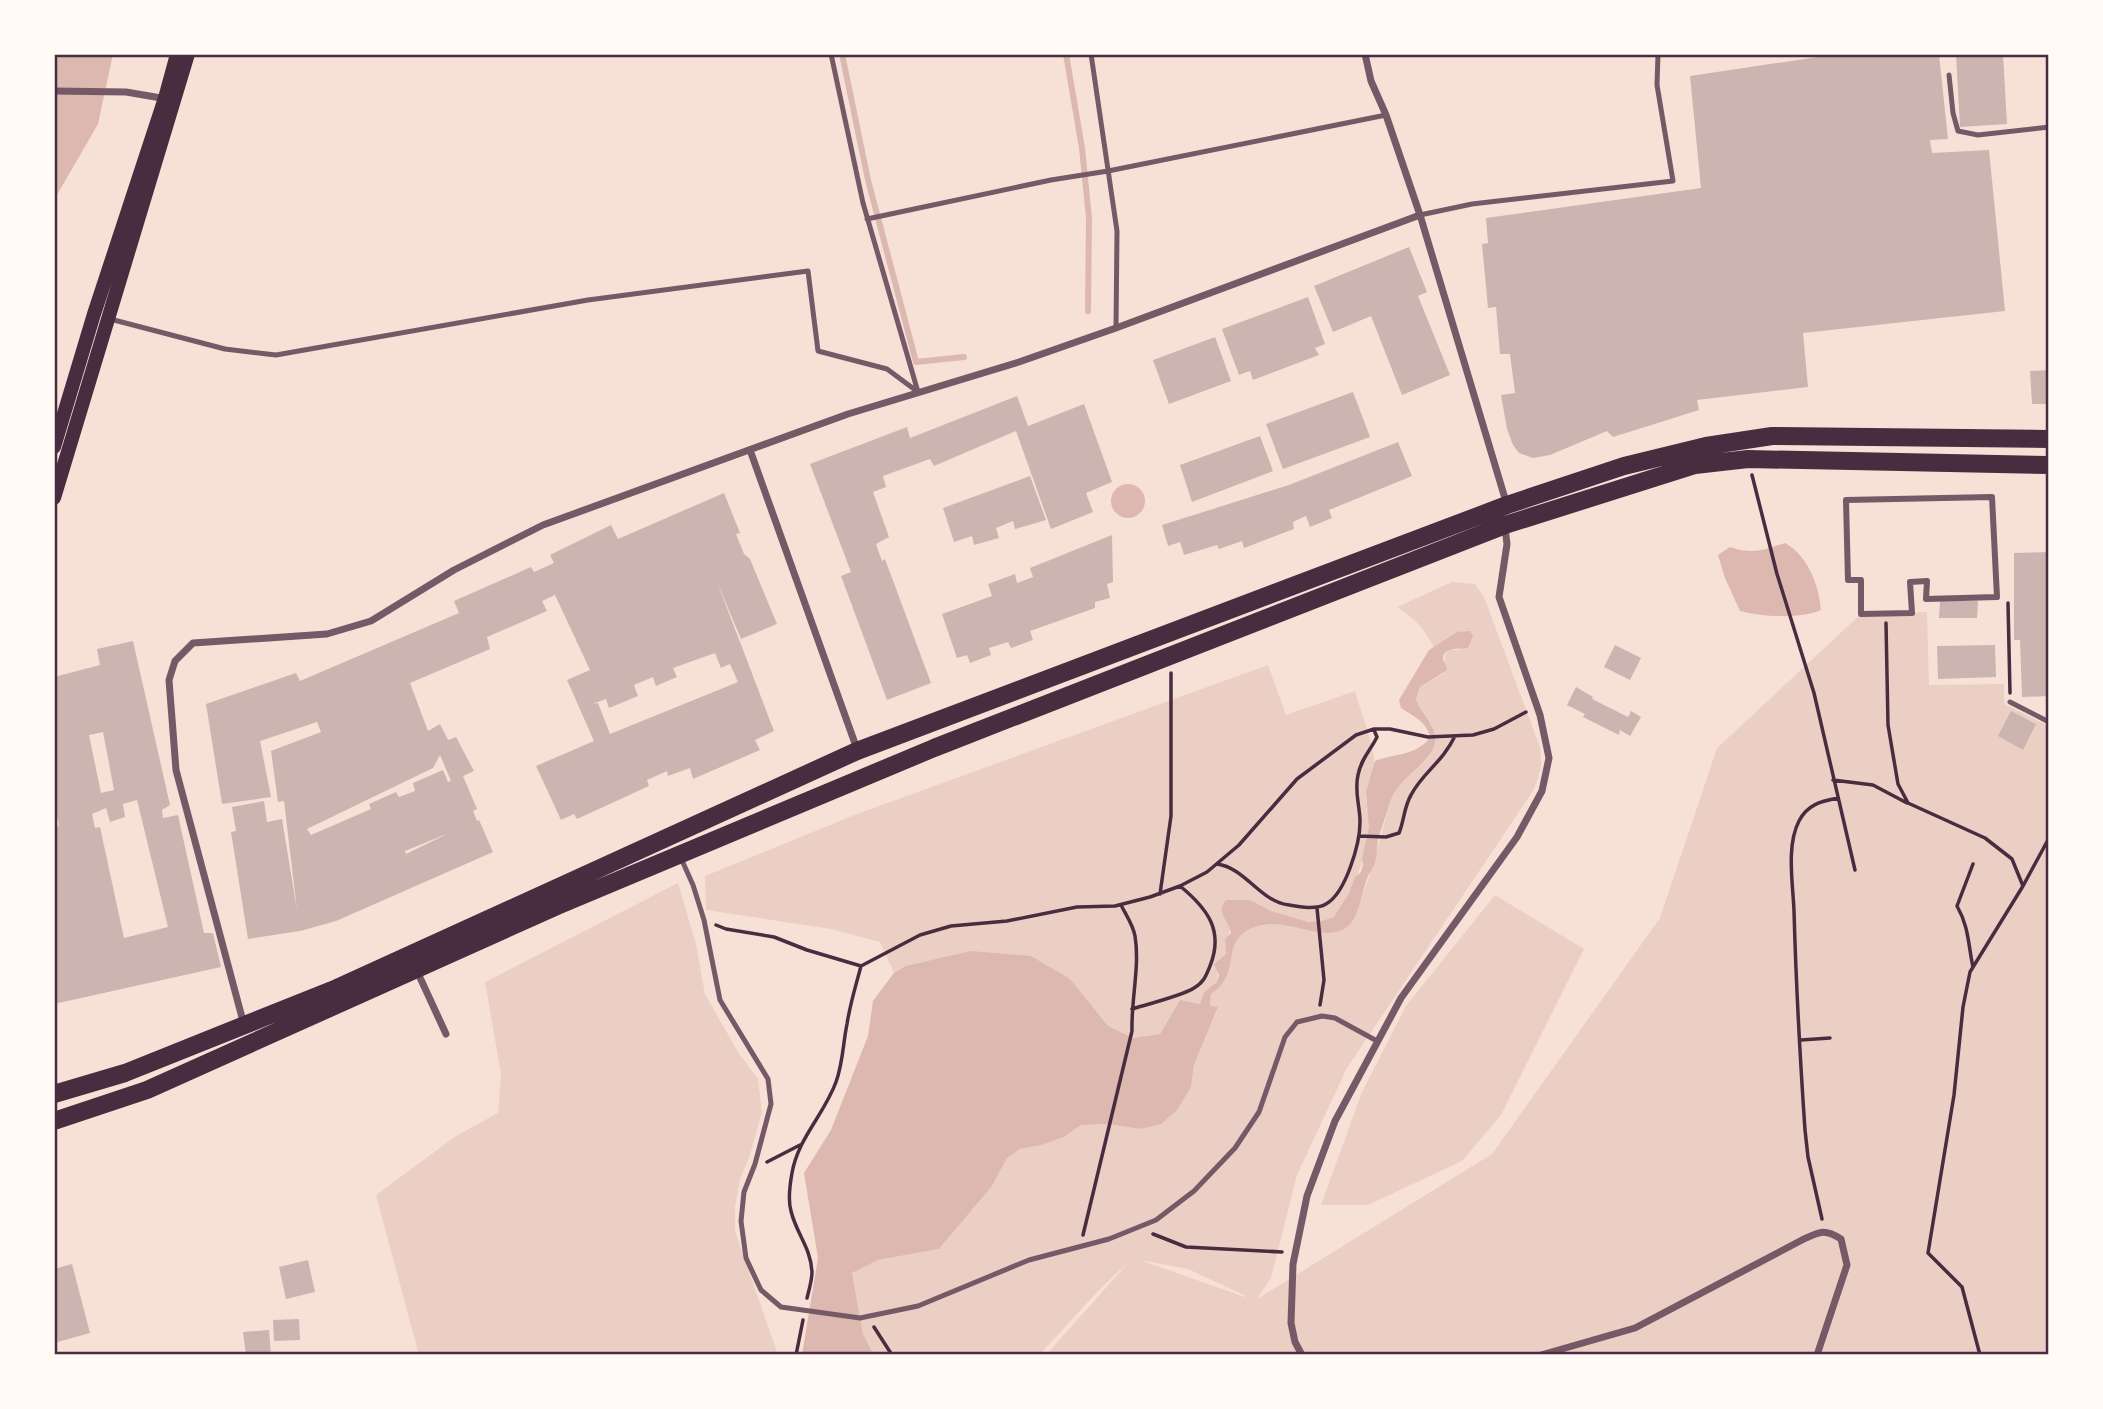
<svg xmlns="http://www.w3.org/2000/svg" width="2103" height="1409" font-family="'DejaVu Sans',sans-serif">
<rect width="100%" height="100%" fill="#f7e1d7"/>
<!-- green -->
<path fill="#ebcfc5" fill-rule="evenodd" d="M1452 582 1475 584 1484 597 1540 747C1543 764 1540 775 1533 791L1347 1068 1297 1175 1271 1278 1257 1299 1492 1154 1660 918 1717 748 1861 614 1927 612 1929 685 2004 684V704L2049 726V1355H1046L1127 1264C1095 1291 1069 1324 1039 1355H874L863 1334 852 1273 878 1260 939 1249 992 1186 1007 1158 1020 1149 1041 1145 1064 1137 1081 1125 1108 1124 1141 1129 1191 1087 1194 1065 1218 1008 1210 1006 1211 994C1241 974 1221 948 1245 932 1276 910 1323 943 1343 929 1364 915 1382 824 1393 796 1397 788 1401 780 1408 774 1416 767 1431 760 1433 748 1435 728 1422 716 1416 699L1420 687 1444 673 1445 654 1449 650H1460L1457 632 1434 648C1425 629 1414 618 1397 607ZM1140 1260 1188 1269 1246 1296 1245 1297Z
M1268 665 1286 715 1355 691C1361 713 1371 736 1374 758 1376 770 1366 782 1366 794 1366 802 1369 809 1369 816 1370 845 1359 878 1344 901 1341 907 1337 915 1332 919 1313 930 1266 911 1250 900L1230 929 1226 954 1219 959 1217 982 1204 992 1200 1004 1180 1000 1160 1034 1133 1038 1107 1026 1070 979 1001 955 971 951 894 973 880 942 831 929 706 910 705 876 857 814Z
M678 883 696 944 705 994 738 1052 758 1079 762 1112 750 1155 740 1179 735 1207V1231L778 1355H419L376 1195 456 1136 498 1113 501 1074 485 982Z
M1495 895 1584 949 1501 1115 1462 1161 1368 1205H1321L1362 1092 1406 1006Z"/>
<!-- water -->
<path fill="#dcb8b0" d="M54 54H113L98 124 54 200Z
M1111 501a17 17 0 1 1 34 0a17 17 0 1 1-34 0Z
M1785 543C1808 556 1819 585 1821 610 1802 619 1761 617 1740 611L1725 578 1718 555 1730 547C1753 555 1763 550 1785 543Z
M1470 631 1473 636 1468 648C1461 649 1442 647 1443 659 1444 663 1447 666 1447 670L1420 687 1416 699C1420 713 1438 727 1435 742 1432 764 1401 773 1391 800 1387 812 1383 824 1379 836 1376 844 1378 854 1375 862 1374 867 1370 872 1368 876 1361 892 1360 920 1344 929 1318 944 1278 910 1245 932 1222 948 1241 974 1211 994L1210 1006 1218 1007 1194 1065 1191 1087 1177 1110 1161 1124 1141 1129 1108 1124 1081 1125 1064 1137 1041 1145 1020 1149 1007 1158 992 1186 939 1249 878 1260 852 1273 863 1334 874 1355H802L818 1258 804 1173 831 1130 868 1036 873 1001 894 973 906 966 971 951 1031 956 1070 979 1108 1026 1133 1038 1160 1034 1180 1000 1200 1004 1204 992 1217 982 1219 975 1214 964 1226 954 1225 939 1231 933C1229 919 1215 915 1226 900H1250L1271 911 1308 922 1322 921 1334 917 1349 893 1355 877 1361 872 1363 865 1362 859 1369 827 1366 791 1375 761C1393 754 1419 755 1430 737 1427 722 1413 716 1401 708L1399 700 1429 650 1457 632Z"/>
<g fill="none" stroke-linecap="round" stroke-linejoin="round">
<!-- stream -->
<path stroke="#dcb8b0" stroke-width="6" d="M842 54 868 180 916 362 964 357
M1066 54 1082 148 1089 218 1088 311"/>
</g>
<!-- building -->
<path fill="#ccb4b1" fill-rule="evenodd" d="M1838 54H1939L1948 139 1930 140 1932 153 1989 150 2005 311 1803 333 1808 387 1697 400 1699 410 1613 437 1607 431 1550 455 1533 458 1519 453 1513 445 1507 429 1501 395 1515 393 1510 354H1500L1496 307 1488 308 1482 244 1488 243 1486 218 1701 188 1690 76Z
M1956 54H2003L2007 124 1960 127Z
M1409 247 1427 292 1418 296 1450 375 1402 395 1371 316 1333 332 1314 286Z
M1308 297 1325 344 1315 348 1319 355 1253 380 1250 371 1239 375 1222 329Z
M1215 337 1231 381 1169 404 1153 360Z
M2049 370V404H2032L2030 371Z
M1353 392 1370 437 1283 469 1266 424Z
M1017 396 1028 426 1084 404 1112 482 1086 493 1093 512 1051 529 1016 431 934 466 930 459 883 476 886 487 873 492 889 537 876 544 882 561 885 559 931 683 887 700 841 576 851 572 810 464 907 427 910 438Z
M1260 436 1273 471 1192 502 1180 465Z
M1398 442 1412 476 1329 510 1332 518 1310 527 1306 516 1293 522 1294 529 1244 548 1242 541 1219 549 1217 545 1184 555 1180 542 1168 546 1162 525 1289 485Z
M1030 476 1046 520 1015 529 1013 521 996 528 999 538 974 545 972 536 954 542 943 508Z
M724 493 740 533 736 534 744 554 750 559 777 624 741 639 717 582 774 731 755 740 760 750 693 779 690 768 668 776 667 771 647 780 649 786 577 819 574 814 561 820 536 766 594 741 567 680 590 670 555 595 542 601 547 611 487 637 490 649 410 683 428 731 440 724 448 740 456 737 474 771 463 776 477 809 473 811 477 821 479 820 493 852 336 921 300 931 248 939 231 832 236 831 232 807 264 801 267 822 282 819 297 910 284 801 278 802 271 751 321 732 317 722 260 741 271 797 222 804 206 704 296 673 300 681 459 613 454 601 531 567 534 572 554 563 550 555 611 525 618 539ZM715 653 721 668 730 664 738 682 610 734 598 703 592 704 606 699 609 708 638 696 634 685 653 677 656 686 677 677 673 668ZM440 755 451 781 448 782 443 770 413 783 415 791 399 797 396 792 369 804 371 809 311 835 307 829 433 768ZM444 835H445L406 854 405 851Z
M1112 535 1113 582 1107 584 1110 598 1095 602V608L1030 631 1033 640 1011 648 1008 642 989 648 991 655 970 663 967 655 957 658 942 614 992 596 988 584 1015 574 1017 583 1033 577 1030 568Z
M2049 552V696L2022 697 2020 640H2014V553Z
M1940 601H1978L1977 618H1939Z
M133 641 170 805 162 810 163 818 178 815 204 933H213L221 967 54 1004V827L59 826 56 810 54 811V677L100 665 97 649ZM103 732 114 790 101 793 89 735ZM137 800 168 927 124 938 100 827 95 828 92 814 106 808 110 822 125 817 123 804Z
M1615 645 1641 658 1630 680 1604 667Z
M1995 645 1996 677 1938 679 1937 646Z
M1576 687 1593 697 1592 699 1628 717 1631 711 1641 717 1630 736 1620 730 1619 735 1583 717 1585 714 1567 705Z
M2011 711 2036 724 2023 750 1998 736Z
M308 1260 315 1292 286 1299 279 1267Z
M72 1264 90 1333 54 1343V1269Z
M299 1319 300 1340 274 1341 273 1320Z
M269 1330 271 1355H246L243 1332Z"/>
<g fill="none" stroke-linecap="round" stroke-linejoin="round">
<!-- path -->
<path stroke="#4a2c40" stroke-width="3.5" d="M1752 475 1777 574 1814 693 1855 870
M2008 603 2010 693
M1886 623 1888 725 1898 784 1908 803 1985 838 2012 859 2023 886 1970 972 1963 1007 1954 1095 1928 1253 1962 1287 1980 1355
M1833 780 1873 785 1907 803
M1359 836 1386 837 1399 833C1404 821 1404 807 1411 795 1423 772 1442 763 1455 736
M1217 864C1246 868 1259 901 1289 905 1300 907 1316 910 1326 904 1346 893 1360 843 1360 822 1360 805 1354 792 1358 775 1361 759 1370 751 1377 737L1374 730
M2023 886 2049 838
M1160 894 1171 816V673
M1317 908 1324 980 1320 1005
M716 925 726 929 774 937 807 950 861 966 920 935 951 926 1007 921 1077 907 1115 906 1150 897 1180 886 1207 872 1239 845 1297 779 1356 735 1374 729H1390L1428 737 1473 735 1494 729 1526 712
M1973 967C1968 944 1969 927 1957 906L1973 864
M1132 1009C1145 1005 1184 995 1194 988 1204 982 1206 976 1210 966 1224 931 1208 909 1180 886
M1801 1040 1830 1038
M767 1162 800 1145
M1822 1219 1808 1157 1805 1130C1800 1057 1796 984 1794 911 1793 884 1786 846 1799 821 1807 805 1821 801 1838 798
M1153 1234 1186 1247 1282 1252
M1083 1235 1132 1031C1131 1000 1140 966 1135 936 1133 925 1126 915 1121 905
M807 1298C809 1290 812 1280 812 1272 811 1248 796 1233 791 1211 788 1201 790 1184 792 1173 798 1138 824 1115 836 1082 843 1063 843 1043 847 1024 850 1004 856 985 861 966
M874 1327 892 1355
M796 1355 803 1320"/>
<!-- service -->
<path stroke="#755966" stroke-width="5" d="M831 54 863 203 918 392
M1091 54 1117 231 1116 328
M1949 75 1953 113 1958 131 1978 135 2049 127
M1420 215 1472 204 1673 181 1657 85 1658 54
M867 219 1051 180 1108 171 1386 115
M110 319 225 349 276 355 588 300 808 271 818 351 887 369 918 392
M2010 702 2049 722
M680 856 693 885 704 920 720 1000 768 1079 771 1104 755 1164 744 1192 741 1221 746 1258 761 1290 781 1307 860 1318 918 1306 1029 1260 1109 1239 1156 1220 1194 1191 1235 1148 1259 1112 1285 1037 1297 1022 1322 1016 1335 1018 1377 1041"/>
<!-- pedestrian -->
<path stroke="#755966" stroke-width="6" d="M1992 497 1997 597 1926 599 1927 581 1910 582 1912 613 1861 614V580H1848L1846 500Z"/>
<!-- minor -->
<path stroke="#755966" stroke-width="7" d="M1365 54 1371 81 1386 115 1420 215 1507 505
M54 91 126 92 167 99
M750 450 857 749
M417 971 446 1034
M244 1025 176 770 169 680 175 661 193 643 327 634 371 621 454 570 543 525 848 414 1019 362 1116 328 1420 215
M1302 1355 1295 1342 1291 1323 1293 1264 1307 1196 1335 1121 1401 998 1517 837 1542 791 1549 758 1540 715 1499 597 1507 544 1505 527
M1541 1355 1635 1328 1802 1240C1819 1232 1824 1228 1841 1239L1847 1265 1817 1355"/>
<!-- secondary -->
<path stroke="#4a2c40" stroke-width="14" d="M54 447 94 314 165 98 177 54
M54 498 188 54"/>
<!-- primary -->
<path stroke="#4a2c40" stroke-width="18" d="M54 1094 125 1073 337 988 857 751 1507 505 1624 466 1706 446 1772 436 2049 439
M54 1121 147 1090 557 906 934 748 1505 525 1695 465 1748 459 2049 465"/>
</g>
<!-- border -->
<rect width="2103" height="1409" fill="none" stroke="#fffaf5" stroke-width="112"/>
<rect x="56" y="56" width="1991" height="1297" fill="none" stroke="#4a2c40" stroke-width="2.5"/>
</svg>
